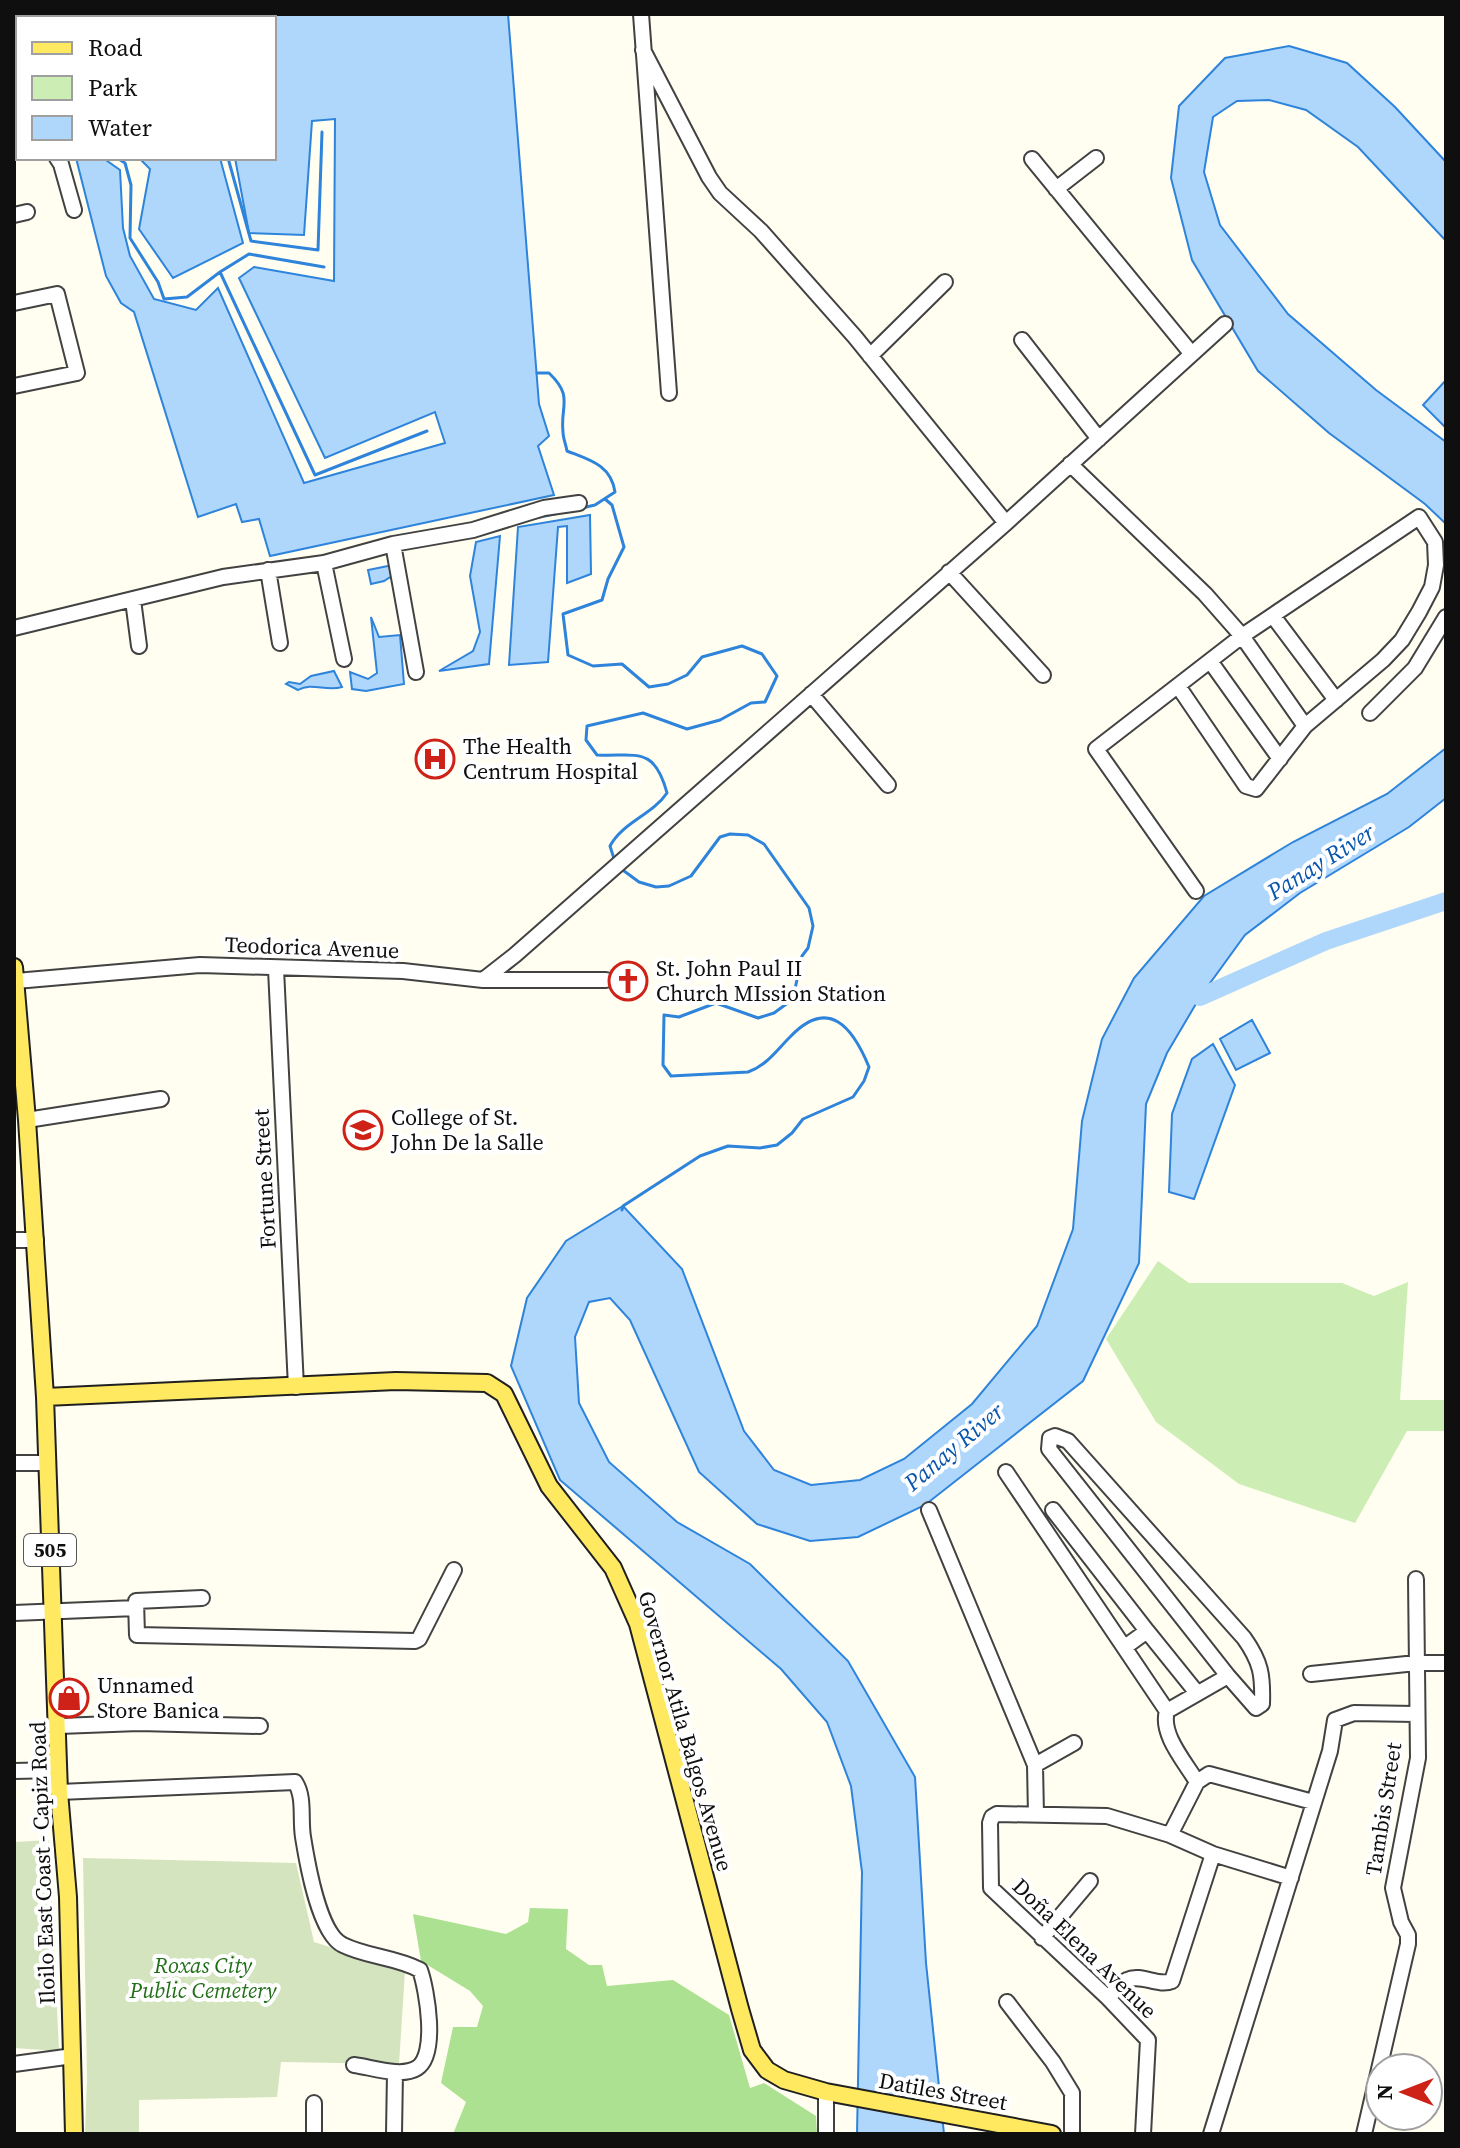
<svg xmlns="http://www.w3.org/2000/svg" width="1460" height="2148" font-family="'Source Serif 4',serif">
<rect width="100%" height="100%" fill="#fffef0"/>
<!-- green -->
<path fill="#cceeb5" d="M1158 1261 1189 1283H1342L1374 1296 1408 1282 1400 1400H1446V1431H1407L1355 1523 1239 1484 1156 1422 1106 1339Z"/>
<!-- forest -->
<path fill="#ade192" d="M530 1908 568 1909 566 1949 589 1965H602L607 1986 673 1980 729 2015 750 2088 764 2083 816 2116 817 2134H453L466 2102 441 2083 453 2027H477L483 2006 470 1991 421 1961 413 1914 506 1934 528 1922Z"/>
<!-- cemetery -->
<path fill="#d4e4be" d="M49 1840 59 2051 14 2048V1842Z
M83 1858 296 1863 314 1942 405 1971 399 2064 281 2062 277 2097 139 2100V2134H85L87 2078Z"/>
<!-- water -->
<path fill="#afd7fc" stroke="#2e83db" stroke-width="2" d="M76 14H188V18H76Z
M210 14H508L539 404 549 436 538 446 554 495 270 556 259 519 242 522 236 504 198 517 134 312 121 303 106 276 76 158H103L120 170 123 228 130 256 154 299 196 310 218 288 304 483 445 443 435 412 325 458 239 278 254 267 334 281 335 119 312 121 304 235 249 233 235 158H274V18H210Z
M1289 46 1347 63 1395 107 1446 162V241L1358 147 1306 110 1269 100 1237 101 1213 117 1204 172 1220 225 1288 314 1376 390 1446 442V524L1425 504 1329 433 1258 371 1192 260 1171 178 1179 106 1225 58Z
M139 158H220L243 243 173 278 139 229 150 169Z
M1446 380V428L1423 405Z
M590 515 591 574 567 583V526L558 527 548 662 509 665 518 527Z
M500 536 489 664 439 671 473 651 480 632 470 576 476 542Z
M393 565 395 574 384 581 371 584 368 570Z
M371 617 379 637 400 635 404 684 366 691 352 689 350 672 368 679 377 673Z
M334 671 342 687C326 692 312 682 298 690L286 684 289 682 300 684 311 676Z
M1446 748V798L1409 827 1300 893 1245 935 1200 997 1167 1053 1146 1104 1139 1263 1083 1381 925 1505 858 1537 810 1541 757 1524 699 1472 630 1320 610 1298 589 1302 575 1337 579 1403 609 1462 677 1522 750 1564 848 1661 915 1777 926 1963 944 2134H857L862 1872 851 1786 827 1722 781 1669 560 1480 511 1366 527 1298 566 1241 623 1206 682 1269 744 1431 774 1470 811 1485 860 1480 904 1459 972 1404 1037 1326 1073 1229 1082 1121 1102 1039 1134 978 1204 896 1293 842 1387 794Z
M1252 1020 1270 1053 1236 1070 1220 1039Z
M1213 1044 1235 1085 1194 1199 1169 1192 1172 1114 1192 1059Z"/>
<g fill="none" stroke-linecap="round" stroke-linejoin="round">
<!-- stream -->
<path stroke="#2e83db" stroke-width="3" d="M65 14 67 18
M194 18 195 14
M117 158 125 163 131 185 130 238 158 282 164 299 187 297 220 272 315 475 427 431
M228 158 251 241 318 250 322 132
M220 272 249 254 324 267
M537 373H549C574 397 560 405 563 432 563 438 566 445 567 451 590 460 611 465 615 492L595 505 582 508
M605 499 612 505 624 547 608 579 602 600 563 614 568 655 593 666 622 664 649 687 668 684 687 675 702 657 742 646 762 654 777 676 765 702 751 703 720 720 687 729 643 713 587 726 586 740 597 755C636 757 654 745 667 793 652 815 623 822 610 846L615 862
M535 518 559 513
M620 868 639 882 656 887 669 886 691 876 720 837 730 834 748 835 764 844 809 908 813 926 808 948 802 956 795 989 789 1002 774 1013 758 1018 716 1003 679 1017 664 1015 663 1065 671 1076 748 1072C767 1065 776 1051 790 1037 829 996 853 1028 869 1067L864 1081 853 1097 803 1119 792 1133 777 1145 760 1148 728 1146 700 1156 623 1206 622 1210"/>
<!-- river -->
<path stroke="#afd7fc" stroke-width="18" d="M1200 997 1326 941 1446 901"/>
<defs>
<path id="minor" d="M641 14 669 393
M643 50 709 177 720 193 761 231 855 337 1006 523
M14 98 18 114
M57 158 61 164 74 210
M1032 159 1191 353
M1056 189 1096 158
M14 215 27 212
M14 303 57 294 77 373 14 386
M1022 340 1099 439
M870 356 945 282
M1070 464 1205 594 1242 636 1305 726
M393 544 416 672
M324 563 344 659
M268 570 280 643
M949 572 1043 675
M133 600 139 646
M1273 616 1336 700
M14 628 223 577 324 563 393 544 473 530 544 508 579 503
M1210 661 1280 759
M1178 686 1246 786 1256 789 1305 726 1383 660 1402 640 1419 612 1432 587 1436 565 1435 542 1419 517 1242 636 1096 749 1196 891
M811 694 888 785
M1370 713 1415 668 1446 617
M276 969 296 1387
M483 980 515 955 1006 523 1225 324
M16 981 200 965 403 971 483 980H606
M27 1120 161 1099
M14 1240H36
M1055 1436 1068 1441 1244 1638C1261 1662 1263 1675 1262 1704L1256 1708 1228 1676 1049 1449 1050 1438Z
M14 1463H46
M1006 1472 1167 1711
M929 1510 1035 1765 1036 1815
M1053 1510 1147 1631 1125 1647
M202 1598 136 1601 137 1635 415 1641 419 1639 454 1570
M14 1613 136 1608
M1147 1631 1197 1693
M1311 1674 1416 1663H1446
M59 1726 139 1723 260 1726
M1035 1765 1074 1743
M14 1771 58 1770
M1197 1782C1185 1762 1160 1734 1167 1711L1228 1676
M59 1792 295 1782C305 1797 300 1819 303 1837 307 1862 319 1934 343 1945 367 1957 396 1957 420 1970 427 1990 438 2055 417 2068 401 2078 371 2067 354 2065
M1170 1835 1197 1782 1209 1774 1313 1802
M1042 1938 1090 1881
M1108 1998C1114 1992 1120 1983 1127 1980 1141 1973 1158 1987 1172 1981L1213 1854
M1007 2002 1053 2062 1072 2093V2134
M14 2064 73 2056
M314 2103V2134
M394 2134 395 2072
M826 2134V2092
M1143 2134 1148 2040 1108 1998 991 1888 990 1823 992 1817 997 1814 1107 1816 1170 1835 1213 1854 1291 1878
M1211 2134 1330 1751 1335 1720 1354 1713 1416 1714
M1364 2134 1408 1944V1935L1401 1922 1393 1888 1418 1758 1416 1579"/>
<path id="major" d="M14 967 27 1120 45 1397 59 1792 68 1897 74 2134
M45 1397 396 1381 487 1383 504 1394 549 1486 613 1568 638 1624 740 2009 752 2050 767 2070 784 2080 826 2092 1052 2134"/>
</defs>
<!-- minor casing -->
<use href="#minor" stroke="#424242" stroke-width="18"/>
<!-- major casing -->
<use href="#major" stroke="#202020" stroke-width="20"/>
<!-- minor -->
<use href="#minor" stroke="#fff" stroke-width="14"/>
<!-- major -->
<use href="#major" stroke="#ffe960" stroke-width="16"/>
</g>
<!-- icons -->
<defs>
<symbol id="hospital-ring" viewBox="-11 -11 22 22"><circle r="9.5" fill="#fff" stroke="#ce2218" stroke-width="1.5"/><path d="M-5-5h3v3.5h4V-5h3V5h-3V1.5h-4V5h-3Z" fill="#ce2218"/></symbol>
<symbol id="church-ring" viewBox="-11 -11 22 22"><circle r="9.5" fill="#fff" stroke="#ce2218" stroke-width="1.5"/><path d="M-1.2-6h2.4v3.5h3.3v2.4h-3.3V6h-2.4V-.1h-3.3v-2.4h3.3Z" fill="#ce2218"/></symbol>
<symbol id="university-ring" viewBox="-11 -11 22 22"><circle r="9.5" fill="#fff" stroke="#ce2218" stroke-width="1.5"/><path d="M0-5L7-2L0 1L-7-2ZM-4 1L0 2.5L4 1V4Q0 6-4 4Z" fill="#ce2218"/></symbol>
<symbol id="shop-ring" viewBox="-11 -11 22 22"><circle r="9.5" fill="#fff" stroke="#ce2218" stroke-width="1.5"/><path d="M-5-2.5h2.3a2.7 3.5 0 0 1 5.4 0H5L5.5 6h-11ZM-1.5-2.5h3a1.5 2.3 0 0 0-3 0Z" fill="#ce2218"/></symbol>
</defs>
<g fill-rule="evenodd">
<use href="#hospital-ring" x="413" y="737" width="44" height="44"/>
<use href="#church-ring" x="606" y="959" width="44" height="44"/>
<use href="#university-ring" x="341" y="1108" width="44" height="44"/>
<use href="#shop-ring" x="47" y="1676" width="44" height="44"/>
</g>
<g text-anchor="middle" stroke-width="8" stroke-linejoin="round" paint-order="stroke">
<!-- shield labels -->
<rect fill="#fff" stroke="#575757" stroke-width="2" x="24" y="1534" width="52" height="32" rx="6"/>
<g font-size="20" font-weight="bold" fill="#0f0f0f">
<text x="50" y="1557">505</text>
</g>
<!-- poi labels -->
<g font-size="22" fill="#0f0f0f" stroke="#fff" text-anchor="start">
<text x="463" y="754">The Health<tspan x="463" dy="25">Centrum Hospital</tspan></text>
<text x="656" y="976">St. John Paul II<tspan x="656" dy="25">Church MIssion Station</tspan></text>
<text x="391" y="1125">College of St.<tspan x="391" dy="25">John De la Salle</tspan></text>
<text x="97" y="1693">Unnamed<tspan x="97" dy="25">Store Banica</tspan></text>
</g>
<!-- street labels -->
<g font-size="22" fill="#0f0f0f" stroke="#fff">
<text transform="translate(312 947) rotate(2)" y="8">Teodorica Avenue</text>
<text transform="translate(264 1179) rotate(-93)" y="8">Fortune Street</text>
<text transform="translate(686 1731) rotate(74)" y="8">Governor Atila Balgos Avenue</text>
<text transform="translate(1383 1809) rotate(-81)" y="8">Tambis Street</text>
<text transform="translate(42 1863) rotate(-92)" y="8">Iloilo East Coast - Capiz Road</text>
<text transform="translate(1085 1948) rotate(44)" y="8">Doña Elena Avenue</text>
<text transform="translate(943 2091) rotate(10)" y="8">Datiles Street</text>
</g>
<!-- park labels -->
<g font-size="22" font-style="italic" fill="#206e17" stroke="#fff">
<text x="203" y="1973">Roxas City<tspan x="203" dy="25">Public Cemetery</tspan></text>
</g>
<!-- water labels -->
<g font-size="24" font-style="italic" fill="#0a55ae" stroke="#fff">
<text transform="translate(1321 862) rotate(-32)" y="8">Panay River</text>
<text transform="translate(954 1447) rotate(-40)" y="8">Panay River</text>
</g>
</g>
<!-- border -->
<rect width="1460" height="2148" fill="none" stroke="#0f0f0f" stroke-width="32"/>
<!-- legend -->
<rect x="16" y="16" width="260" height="144" fill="#ffffff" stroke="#9f9f9f" stroke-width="2"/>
<rect x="32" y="42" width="40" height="12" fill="#ffe960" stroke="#9f9f9f" stroke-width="2"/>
<text x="88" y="56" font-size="24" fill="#0f0f0f">Road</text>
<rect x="32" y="76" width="40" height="24" fill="#cceeb5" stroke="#9f9f9f" stroke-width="2"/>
<text x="88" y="96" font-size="24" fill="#0f0f0f">Park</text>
<rect x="32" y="116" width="40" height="24" fill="#afd7fc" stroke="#9f9f9f" stroke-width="2"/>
<text x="88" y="136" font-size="24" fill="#0f0f0f">Water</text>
<!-- north arrow -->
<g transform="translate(1404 2092) rotate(270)"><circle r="38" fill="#ffffff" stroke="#9f9f9f" stroke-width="2"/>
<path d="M0-6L14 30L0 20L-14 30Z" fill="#ce2218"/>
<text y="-12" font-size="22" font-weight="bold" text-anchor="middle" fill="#0f0f0f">N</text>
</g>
</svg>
